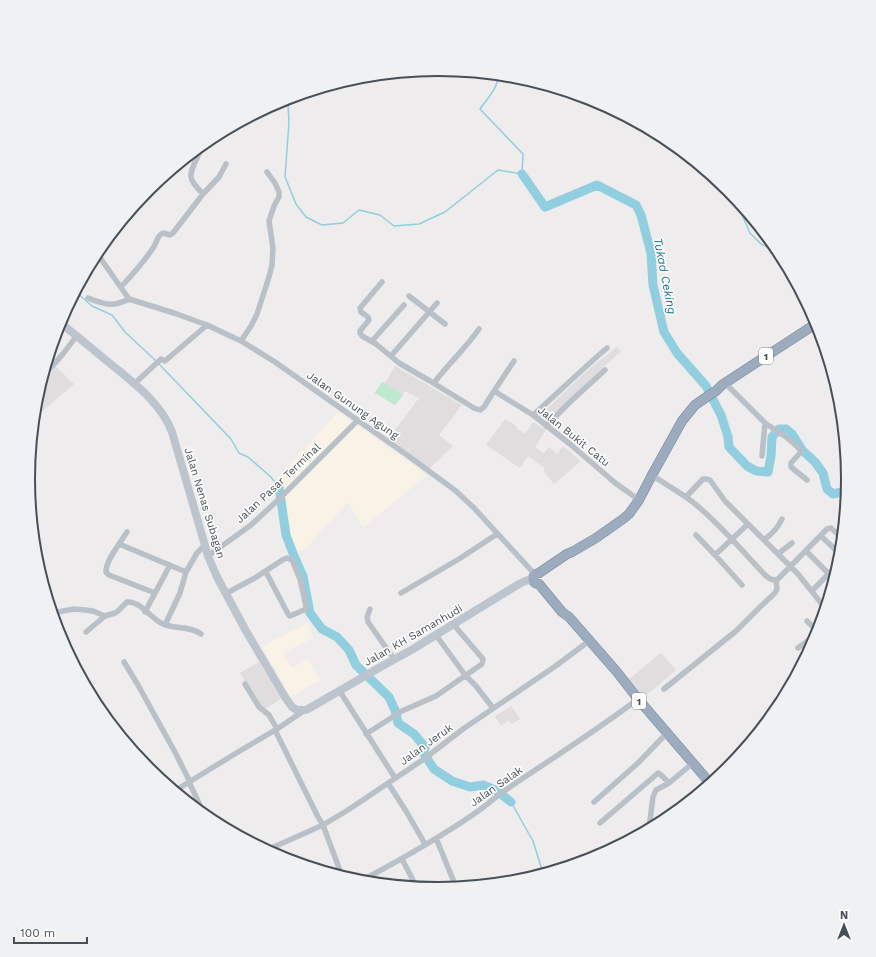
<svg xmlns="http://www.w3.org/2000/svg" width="876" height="957" font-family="'Work Sans',sans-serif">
<rect width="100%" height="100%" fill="#eeecec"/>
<!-- commercial -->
<path fill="#f8f3e6" d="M338 412 427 475 363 528 348 502 307 547 295 555 288 534 286 505 278 477Z
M308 623 313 638 283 653 292 668 308 659 320 680 290 697 262 646Z"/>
<!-- education -->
<path fill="#dfdddd" d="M617 347 621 352 603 367 605 370 546 425 536 419 589 369Z
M48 359 74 384 38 415 35 412 36 398Z
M395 366 462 405 439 435 453 446 429 469 389 438 419 398 405 391 395 405 375 393 382 382 385 383Z
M505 419 517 426 516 428 525 434 533 422 546 430 535 447 544 453 549 447 557 454 563 446 579 460 580 462 554 484 543 471 545 468 528 456 520 468 486 445Z
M661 653 676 670 643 698 628 680Z
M259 662 281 699 263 710 240 673Z
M511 706 520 719 512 724 509 720 501 726 495 716Z"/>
<!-- green -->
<path fill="#bfe8cf" d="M382 382 403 395 395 405 375 393Z"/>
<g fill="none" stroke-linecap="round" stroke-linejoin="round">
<!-- stream -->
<path stroke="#91cedf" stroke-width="1.5" d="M285 99 288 104 289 122 285 177 296 204 306 217 322 225 343 223 359 210 380 215 394 226 419 224 445 212 498 170 522 174 523 154 480 109C487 99 499 87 498 74
M737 200V203L743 217 750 233 761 244 781 254
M75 291 92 306 112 315 125 332 156 361
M159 364 231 439 239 453 248 457 270 476 279 487
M511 802 533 841 542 870 544 873"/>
<!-- river -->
<path stroke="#91cedf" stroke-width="9" d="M522 174 545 207 597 185 636 205 641 215 651 253 653 285 664 332 677 353 706 386 721 415 728 437 729 447 747 466 756 471 768 472 771 456 772 437 779 429H786L792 434 802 450 815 462 823 473 827 489 833 494 847 491
M279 487 286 535 294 556 303 576 310 613 322 629 337 637 349 650 356 665 389 697 395 710 398 723 414 734 425 747 424 754 434 769 452 781 470 787 484 785 497 791 511 802"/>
<defs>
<path id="trunk" d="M715 392 722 385 817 323
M710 783 638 699 617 672 569 617 562 612 539 584C535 584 533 582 533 578L535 574 539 573 567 554 572 552 596 538 623 519 629 514 639 500 652 475 682 421 695 405 714 392"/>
</defs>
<!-- trunk casing -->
<use href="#trunk" stroke="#7589a1" stroke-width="10"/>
<!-- minor -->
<path stroke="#b9c0c7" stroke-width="5.5" d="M201 145C201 150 199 154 197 158 188 177 188 178 203 194
M96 252 129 299
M382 282 360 308 361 312 368 317 369 320 360 331V333L362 336 376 344 399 363 430 381 474 408 480 410 484 407 494 391 514 361
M121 287C132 275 144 262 153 248 157 243 157 235 163 233L170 235 173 233 203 194 219 177 226 164
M409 296 445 324
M88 298C105 304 111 308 129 299
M129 299 174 313 207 325 241 341 275 362 407 455 456 491 474 508 530 569 535 574
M241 341 251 326 257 314 269 277 272 265 273 248 269 221 274 206 279 197V192L275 183 267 172
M372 341 404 305
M391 356 437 303
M43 374C57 363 67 349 77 335
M434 383C448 364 466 348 479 329
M134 384 160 360 161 359 165 361 207 325
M729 387 765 423 786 437 800 449 801 451 800 453 791 463V467L807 480
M494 391 533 415 570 444 614 482 639 500
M533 415C558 393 581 370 607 348
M546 426 570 402 605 370
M762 456 765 423
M652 475C666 485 682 493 695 504 721 525 743 552 766 576 770 579 773 581 778 579L827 529 831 528 842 538
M686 497 703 479H707L710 480 725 501 798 574 825 608
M127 532 119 544 186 572 197 553 205 545
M696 535 715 555 742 585
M821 536 840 554
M764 540C772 534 778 528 782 519
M119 544C114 552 106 562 106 572L109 575 155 593
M806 551 829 574
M778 554 792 543
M715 555 748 524
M208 556 251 525 278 500 358 420
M812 591 838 564
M401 593 459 559 497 534
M225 594 255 578 284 559 287 558 292 560 300 579 306 606V608L304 610 290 616 288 614 266 572
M370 609 367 617 368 622 394 659
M58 612 74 609 85 610 93 611 105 616 115 613 118 611 127 602C140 601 150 617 161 623 174 630 188 625 201 634
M145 612 170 565
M807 621 818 632
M165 625 180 593 186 572
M86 632 105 616
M436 635 465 675 476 686 493 708
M798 648 817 634
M124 662 138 685 176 754 190 782
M245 684 259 707 269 715 277 729
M664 689 736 631 760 607 775 593 777 589 776 580
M339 690 395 778
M275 730 318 817 323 825 342 876
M366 734 402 711 436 696 482 664 483 659 453 624
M388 783 406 811 425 844
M175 791 189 782
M594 802 638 763 667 733
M204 814 189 782 238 752 277 729 305 710
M600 823 657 774 658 773 660 774 669 783
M649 828 653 797 656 790 669 783 693 763
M436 838 456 887
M267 850 323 825 348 810 424 759 463 729 557 665 589 641
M402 859 416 886
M361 881C402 859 443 836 481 809 490 802 498 795 507 789 551 759 596 731 638 699"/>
<!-- secondary -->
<path stroke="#bcc4ce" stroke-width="8" d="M59 322C75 334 91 348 107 361 131 381 160 401 172 432L208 556 217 577 246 631 285 697 292 707 297 710H305L308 709 377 669 413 649 519 584 525 581 533 579"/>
<!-- trunk -->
<use href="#trunk" stroke="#9cacbe" stroke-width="9"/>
</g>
<g text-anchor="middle" stroke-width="3" stroke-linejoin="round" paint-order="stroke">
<!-- shield labels -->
<g fill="#fff" stroke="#7e8489" stroke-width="1">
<rect x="759" y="348" width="14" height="16" rx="3"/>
<rect x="632" y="693" width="14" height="16" rx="3"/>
</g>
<g font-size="10" font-weight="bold" fill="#474f57">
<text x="766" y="360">1</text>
<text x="639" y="705">1</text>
</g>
<!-- street labels -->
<g font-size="11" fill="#474f57" stroke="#fff">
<text transform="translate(353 405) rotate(35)" y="4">Jalan Gunung Agung</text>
<text transform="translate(574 436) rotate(39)" y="4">Jalan Bukit Catu</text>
<text transform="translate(278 483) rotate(-43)" y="4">Jalan Pasar Terminal</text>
<text transform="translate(205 503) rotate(73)" y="4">Jalan Nenas Subagan</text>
<text transform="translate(413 635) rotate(-30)" y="4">Jalan KH Samanhudi</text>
<text transform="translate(426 744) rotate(-36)" y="4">Jalan Jeruk</text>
<text transform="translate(496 786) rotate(-35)" y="4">Jalan Salak</text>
</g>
<!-- water labels -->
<g font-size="12" font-style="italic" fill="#1d7893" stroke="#fff">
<text transform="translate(665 276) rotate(79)" y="4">Tukad Ceking</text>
</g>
</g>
<!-- crop -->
<path d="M0 0H876V957H0ZM35 479a403 403 0 1 1 806 0a403 403 0 1 1-806 0Z" fill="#f0f1f2" fill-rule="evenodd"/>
<path fill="none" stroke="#474f57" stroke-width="2" d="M35 479a403 403 0 1 1 806 0a403 403 0 1 1-806 0Z"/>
<!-- north arrow -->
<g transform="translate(844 925)" stroke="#ffffff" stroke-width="3" paint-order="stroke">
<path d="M0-3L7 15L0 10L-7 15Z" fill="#474f57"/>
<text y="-6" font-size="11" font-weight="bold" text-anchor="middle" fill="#474f57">N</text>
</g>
<!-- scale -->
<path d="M14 937v6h73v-6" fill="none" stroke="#474f57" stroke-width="2"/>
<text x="20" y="937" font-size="12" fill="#474f57" stroke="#ffffff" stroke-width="3" paint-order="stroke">100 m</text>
</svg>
